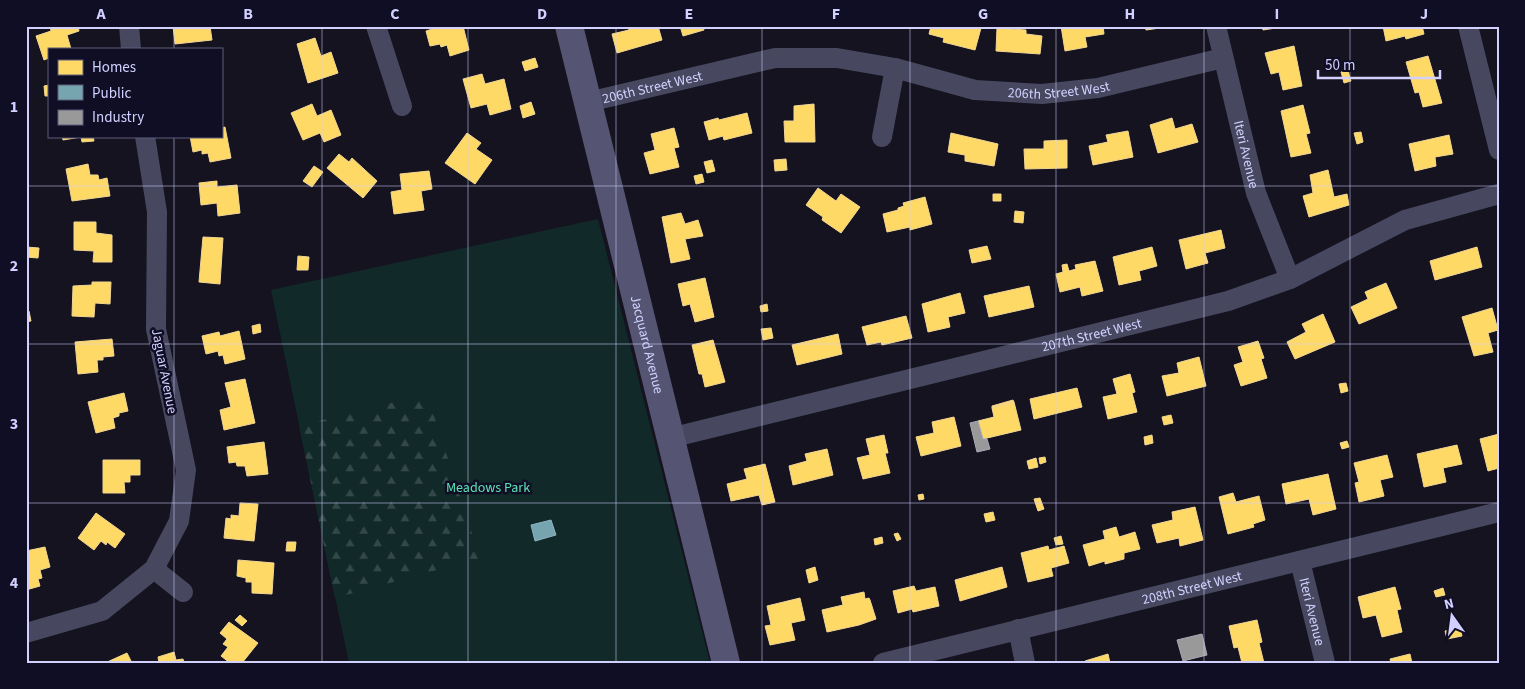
<svg xmlns="http://www.w3.org/2000/svg" width="1525" height="689" font-family="'Source Sans 3',sans-serif">
<defs>
<pattern id="forest-firs" width="22" height="20" patternUnits="userSpaceOnUse" patternTransform="scale(1.25)"><rect width="22" height="20" fill="#112a29"/><path d="M5 1l3.5 6h-7zM16 11l3.5 6h-7z" fill="#334849"/></pattern>
</defs>
<rect width="100%" height="100%" fill="#14131f"/>
<!-- green -->
<path fill="#112a29" d="M598 219 710 663H349L271 290Z"/>
<!-- forest -->
<path fill="url(#forest-firs)" d="M427 394 480 558 335 598 299 426Z"/>
<!-- homes -->
<path fill="#ffd966" stroke="#f2d694" d="M50 26H78L79 31 67 35 71 49H49V58L44 60 36 36 51 31Z
M173 26H210L212 40 175 44Z
M442 26H463L469 50 450 56 447 45 441 47 440 44 430 46 426 31Z
M628 26H658L662 40 617 53 612 34 629 30Z
M680 26H703L704 30 683 36Z
M931 26H977L981 28 975 50 943 42 944 38 929 34Z
M1061 26H1103L1104 34 1085 37 1087 47 1065 51Z
M1145 26H1167V27L1146 30Z
M1262 26H1282V27L1263 30Z
M1383 26H1422L1424 34 1406 39 1405 36 1386 41Z
M997 28 1026 30V34L1042 36 1040 54 996 51Z
M315 38 321 56 331 52 338 73 308 83 297 44Z
M1294 46 1302 86 1283 90 1279 72 1271 74 1265 53Z
M1428 56 1442 103 1423 107 1419 92 1415 93 1406 62Z
M535 58 538 67 525 71 522 62Z
M1348 71 1351 81 1344 83 1341 72Z
M482 74 485 84 504 79 511 109 490 115 487 104 471 108 463 79Z
M49 85V96H45L44 86Z
M531 102 535 114 523 118 520 106Z
M312 104 317 116 331 110 341 135 324 142 320 133 303 140 291 113Z
M814 104 815 142H785L784 121H794V106Z
M1303 105 1310 133 1306 134 1311 153 1291 157 1281 111Z
M747 113 752 133 724 140 723 136 709 140 704 122 718 118 719 120Z
M1172 118 1175 129 1192 124 1198 142 1158 153 1150 125Z
M225 127 231 158 210 162 208 153 202 154V150L193 152 190 136H221V128Z
M674 128 679 147 674 148 679 167 650 174 644 153 655 150 651 134Z
M1128 131 1133 157 1093 165 1089 146 1108 142 1106 135Z
M1361 132 1363 142 1357 144 1354 133Z
M467 133 481 143 476 149 492 160 475 184 445 163Z
M951 133 998 144 994 166 965 161V155L948 152Z
M1449 135 1453 154 1435 157 1436 166 1415 171 1409 144Z
M62 136H93L94 141 82 142 81 137 63 140Z
M1067 140V168L1025 169 1024 149H1044V141Z
M339 154 349 162 352 158 377 181 363 198 327 168Z
M786 159 787 170 775 171 774 160Z
M712 160 715 171 707 173 704 162Z
M88 164 90 175H98L99 180 107 178 110 196 72 201 66 169Z
M314 166 323 172 312 187 303 181Z
M1328 170 1334 197 1347 194 1349 205 1309 217 1303 196 1313 193 1310 175Z
M429 171 432 189 421 191 424 210 394 214 391 192 402 190 400 174Z
M702 174 704 182 696 184 694 176Z
M217 181V187L237 185 240 213 218 216 217 203 201 205 199 183Z
M818 188 836 201 841 194 860 207 841 233 822 220 823 217 806 205Z
M993 194H1001V201H993Z
M925 197 932 224 910 230V227L887 232 883 214 898 210V208L904 206 903 203Z
M1015 211 1024 212 1023 223 1014 222Z
M681 213 685 224 698 220 703 236 685 239 690 259 671 263 662 217Z
M74 222H96V233L112 235V262H93L94 251 74 250Z
M1221 230 1225 248 1205 253 1208 263 1186 269 1179 240Z
M203 237 223 238 220 284 199 282Z
M987 246 991 259 972 263 969 250Z
M26 247 39 248 38 258 26 257Z
M1152 247 1157 266 1139 271 1141 280 1119 285 1113 257Z
M1477 247 1482 267 1435 280 1430 261Z
M298 256 309 257 308 270H297Z
M1095 261 1103 291 1082 296 1080 287 1060 292 1056 274 1063 272 1062 265 1067 264 1069 271 1076 269 1075 265Z
M705 278 714 317 695 322 690 304 683 306 678 284Z
M92 282H111L110 304 95 303 94 317 72 316 73 286 92 285Z
M1386 283 1397 308 1359 324 1351 307 1368 299 1365 292Z
M1029 286 1034 307 989 317 984 296Z
M960 293 965 313 948 317 950 327 928 332 922 304Z
M767 304 768 311 761 312 760 306Z
M1492 308 1498 330 1488 333 1493 352 1474 356 1462 317Z
M26 311H29L31 321 26 322Z
M1323 314 1335 342 1295 359 1287 342 1306 332 1302 324Z
M906 316 912 338 882 345 881 342 867 345 862 327Z
M260 324 261 332 253 334 252 326Z
M771 328 773 338 763 340 761 329Z
M239 331 245 359 225 364 223 355 219 356 218 351 206 354 202 336 219 332 220 336Z
M838 334 842 354 797 365 792 345Z
M112 339 114 356 103 357V360H97L98 372 78 374 75 342Z
M713 340 725 382 705 387 702 374H699L692 345Z
M1258 341 1264 358 1261 359 1267 378 1241 386 1234 365 1243 362 1238 347Z
M1199 357 1206 386 1167 396 1162 376 1179 373 1177 363Z
M1130 374 1135 392 1132 393 1137 412 1108 419 1103 397 1117 394 1113 379Z
M245 379 255 423 224 430 220 410 231 407 225 383Z
M1346 383 1348 391 1341 393 1339 384Z
M1077 388 1082 407 1034 419 1030 399Z
M124 393 128 411 119 413V416L113 418 115 428 96 433 88 402Z
M1013 400 1014 402 992 408V406Z
M1014 402 1021 430 983 439 978 421 994 417 992 408Z
M1171 415 1173 423 1164 425 1162 417Z
M954 417 961 446 921 456 916 437 934 433 932 422Z
M1499 434V468L1488 471 1480 439Z
M884 435 888 453H885L890 473 863 479 857 458 870 455 866 439Z
M1152 435 1153 443 1145 445 1144 437Z
M1347 441 1349 447 1342 449 1340 443Z
M264 442 268 474 247 476 245 466H237L236 462 229 463 227 447Z
M1457 445 1462 464 1443 468 1446 482 1424 487 1417 454Z
M827 449 833 475 793 485 789 466 807 461 805 454Z
M1387 455 1393 477 1380 480 1384 496 1359 502 1355 483 1359 482 1354 463Z
M1045 457 1046 462 1040 464 1039 458Z
M1036 458 1038 467 1029 469 1027 461Z
M103 460H140V475H130V482H124L125 493H103Z
M765 464 775 502 762 505 759 495 731 501 727 484 747 479 744 469Z
M1328 474 1336 509 1313 515 1309 499 1286 504 1282 484Z
M1233 493 1236 502 1259 496 1265 520 1253 524 1254 527 1228 534 1219 497Z
M923 494 924 499 919 500 918 495Z
M1040 498 1044 509 1038 511 1034 499Z
M240 503 258 504 254 541 224 538 226 518 231 519V515L239 516Z
M1195 507 1203 540 1180 546 1179 538 1157 543 1152 525 1173 520 1172 512Z
M993 512 995 520 986 522 984 514Z
M96 513 125 534 115 548 107 542 106 545 101 541 94 550 78 538Z
M1116 527 1119 537 1135 532 1140 549 1124 553V559L1105 564V561L1089 566 1083 545 1105 539 1103 531Z
M898 533 901 539 897 541 894 534Z
M1061 536 1063 544 1056 545 1054 538Z
M882 537 883 543 875 545 874 539Z
M287 542H296L295 551H286Z
M1048 546 1049 550 1064 546 1069 563 1051 568 1053 576 1028 582 1021 553Z
M45 547 50 567 40 570 42 578 38 579 40 586 26 590V551Z
M238 560 274 563 272 594 252 593V582H246V578L237 576Z
M815 567 818 580 809 583 806 570Z
M1002 567 1007 587 960 601 955 580Z
M914 586 916 591 935 587 939 606 913 612 912 609 898 613 893 591Z
M1395 587 1401 609 1397 610 1402 632 1382 637 1376 615 1363 618 1358 597Z
M1443 588 1445 595 1436 597 1434 591Z
M864 592 865 599 869 598 870 600 876 619 859 625 827 632 822 610 843 605 841 597Z
M800 598 805 620 791 623 795 640 770 645 765 626 771 625 767 606Z
M240 615 247 621 242 626 235 620Z
M1257 620 1262 642 1259 643 1264 663H1242L1238 647 1234 648 1229 626Z
M229 622 258 643 242 663H230L221 656 228 647 223 644 227 639 220 633Z
M1460 627 1462 636 1447 639 1445 631Z
M174 652 176 660 183 659 184 663H159L158 657Z
M127 653 132 663H105Z
M1108 654 1110 663H1086L1085 661Z
M1410 654 1412 663H1391L1390 659Z"/>
<!-- public -->
<path fill="#76a5af" stroke="#92b2c7" d="M551 520 556 535 535 541 531 525Z"/>
<!-- industry -->
<path fill="#999" stroke="#aaaab8" d="M978 421 983 439H987L990 449 977 452 970 423Z
M1202 634 1207 655 1183 661 1177 640Z"/>
<g fill="none" stroke-linecap="round" stroke-linejoin="round">
<!-- street -->
<g stroke="#474860" stroke-width="20">
<path d="M129 26 131 49"/>
<path d="M376 26 402 106"/>
<path id="s1" d="M1216 26 1256 193 1290 279"/>
<path d="M1468 26 1499 150"/>
<path id="s2" d="M588 102 775 58H837L895 68 975 90 1042 94 1098 88 1223 58"/>
<path d="M882 137 895 68"/>
<path id="s3" d="M670 438 1228 301 1290 279 1405 220 1499 194"/>
<path id="s4" d="M1300 561 1325 663"/>
<path d="M154 569 183 592"/>
<path d="M1018 629 1025 663"/>
<path d="M26 633 102 611 154 569 179 521 186 470 156 329 157 212 145 136"/>
<path id="s5" d="M883 663 1499 512"/>
</g>
<!-- secondary -->
<path stroke="#555573" stroke-width="28" id="s6" d="M569 26 726 663"/>
</g>
<!-- grid -->
<path fill="none" stroke="#d2d0ff" stroke-width="1" stroke-opacity="0.55" d="M174 26V49M322 26V663M468 26V663M616 26V663M762 26V663M910 26V663M1056 26V663M1204 26V663M1350 26V663M174 136V663M26 186H1499M26 344H1499M26 503H1499"/>
<g text-anchor="middle" stroke-width="5" stroke-linejoin="round" paint-order="stroke">
<!-- street labels -->
<g font-size="14" fill="#d2d0ff" stroke="#100e24">
<text dy="5" stroke="none"><textPath href="#s2" startOffset="66">206th Street West</textPath></text>
<text dy="5" stroke="none"><textPath href="#s2" startOffset="480">206th Street West</textPath></text>
<text dy="5" stroke="none"><textPath href="#s1" startOffset="132">Iteri Avenue</textPath></text>
<text dy="5" stroke="none"><textPath href="#s3" startOffset="434">207th Street West</textPath></text>
<text dy="5" stroke="none"><textPath href="#s6" startOffset="328">Jacquard Avenue</textPath></text>
<text transform="translate(165 371) rotate(79)" y="5">Jaguar Avenue</text>
<text dy="5" stroke="none"><textPath href="#s5" startOffset="318">208th Street West</textPath></text>
<text dy="5" stroke="none"><textPath href="#s4" startOffset="52">Iteri Avenue</textPath></text>
</g>
<!-- park labels -->
<g font-size="14" fill="#5be0b5" stroke="#100e24">
<text x="488" y="492">Meadows Park</text>
</g>
</g>
<!-- border -->
<rect width="1525" height="689" fill="none" stroke="#100e24" stroke-width="55"/>
<!-- legend -->
<rect x="48" y="48" width="175" height="90" fill="#100e24" stroke="#5e5c7c"/>
<rect x="58" y="60" width="25" height="15" fill="#ffd966" stroke="#5e5c7c"/>
<text x="92" y="72" font-size="15" fill="#d2d0ff">Homes</text>
<rect x="58" y="85" width="25" height="15" fill="#76a5af" stroke="#5e5c7c"/>
<text x="92" y="98" font-size="15" fill="#d2d0ff">Public</text>
<rect x="58" y="110" width="25" height="15" fill="#999999" stroke="#5e5c7c"/>
<text x="92" y="122" font-size="15" fill="#d2d0ff">Industry</text>
<!-- north arrow -->
<g transform="translate(1452 616) rotate(346)" stroke="#100e24" stroke-width="4" paint-order="stroke">
<path d="M0-4L9 19L0 12L-9 19Z" fill="#d2d0ff"/>
<text y="-8" font-size="14" font-weight="bold" text-anchor="middle" fill="#d2d0ff">N</text>
</g>
<!-- scale -->
<path d="M1318 70v8h122v-8" fill="none" stroke="#d2d0ff" stroke-width="2.5"/>
<text x="1325" y="70" font-size="15" fill="#d2d0ff" stroke="#100e24" stroke-width="4" paint-order="stroke">50 m</text>
<rect x="28" y="28" width="1470" height="634" fill="none" stroke="#d2d0ff" stroke-width="2"/>
<g font-size="16" text-anchor="middle" font-weight="bold" fill="#d2d0ff">
<text x="101" y="19">A</text>
<text x="248" y="19">B</text>
<text x="395" y="19">C</text>
<text x="542" y="19">D</text>
<text x="689" y="19">E</text>
<text x="836" y="19">F</text>
<text x="983" y="19">G</text>
<text x="1130" y="19">H</text>
<text x="1277" y="19">I</text>
<text x="1424" y="19">J</text>
<text x="14" y="112">1</text>
<text x="14" y="271">2</text>
<text x="14" y="429">3</text>
<text x="14" y="588">4</text>
</g>
</svg>
